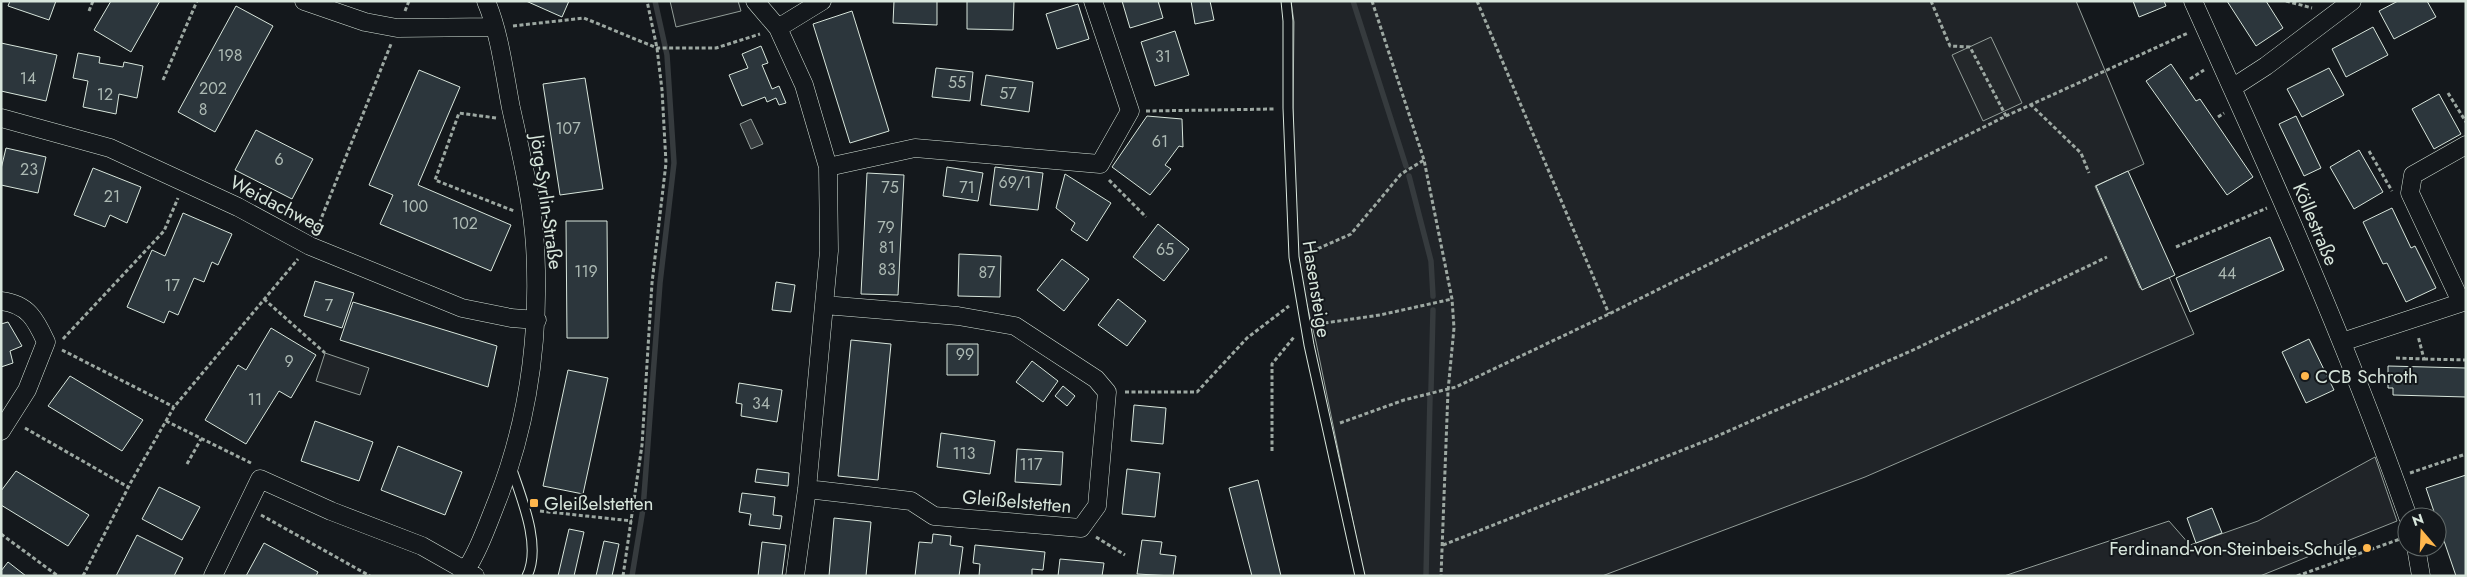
<svg xmlns="http://www.w3.org/2000/svg" width="2467" height="577" font-family="Jost,sans-serif">
<rect width="100%" height="100%" fill="#14181c"/>
<!-- green -->
<path fill="#202428" stroke="#939e99" d="M670 1H738L741 11 676 27Z
M1291 1H2076L2144 164 2095 186 2140 288 2169 277 2194 334 1865 477 1602 576H1364L1316 342 1305 297 1296 240 1293 109 1294 22Z
M325 353 369 368 360 395 316 381Z
M2375 457 2397 521 2260 576H2004L2169 521 2190 545 2258 521Z"/>
<!-- parking -->
<path fill="#24282b" stroke="#939e99" d="M1991 37 2022 103 1983 121 1952 55Z"/>
<!-- water -->
<path fill="#363b3e" stroke="#939e99" d="M751 119 763 144 751 149 740 124Z"/>
<g fill="none" stroke-linecap="round" stroke-linejoin="round">
<!-- stream -->
<path stroke="#363b3e" stroke-width="5.5" d="M1353 1 1406 166
M1409 176 1431 261 1433 296
M1431 390 1433 310
M632 576 643 509 660 283 674 163 667 55 655 1
M1426 576 1430 397"/>
</g>
<!-- building -->
<path fill="#2c363c" stroke="#d8e6dc" d="M10 1H56L49 20 8 6Z
M111 1H160L131 52 94 30Z
M526 1H569L562 17Z
M894 1H937V25L893 23Z
M967 1H1014L1013 30 967 29Z
M1122 1H1158L1163 18 1130 28Z
M1191 1H1210L1214 20 1195 24Z
M2133 1H2164L2166 6 2139 17Z
M2227 1H2266L2283 28 2256 46Z
M2398 1H2427L2436 17 2394 39 2379 11Z
M1078 4 1089 39 1057 49 1046 14Z
M236 6 273 26 215 132 178 112Z
M852 11 889 131 850 143 813 24Z
M2373 27 2388 55 2346 77 2332 49Z
M1175 31 1189 75 1155 86 1141 42Z
M1 43 57 55 46 101 1 91Z
M761 46 768 63 762 65 772 89 779 86 786 103 779 105 776 98 767 102 765 97 742 106 729 75 748 68 742 54Z
M78 53 100 57 99 63 123 67 124 62 143 66 137 98 119 94 116 114 83 107 88 81 73 78Z
M2171 64 2196 101 2200 99 2253 177 2227 195 2146 81Z
M936 68 973 72 970 101 932 97Z
M2329 68 2344 95 2302 117 2287 89Z
M419 70 460 87 418 185 511 225 491 271 380 224 393 195 369 185Z
M986 75 1033 82 1029 112 981 105Z
M585 78 603 189 560 195 543 84Z
M2439 94 2461 134 2434 149 2412 109Z
M1147 116 1182 119 1183 147 1179 146 1165 165 1171 169 1150 195 1112 167Z
M2296 116 2321 168 2304 176 2279 124Z
M256 130 313 159 292 199 235 170Z
M6 148 46 157 38 193 1 185V169Z
M2359 150 2383 192 2354 209 2330 167Z
M947 167 983 173 978 201 943 196Z
M995 167 1043 173 1038 210 990 205Z
M93 168 141 187 127 223 110 215 105 227 74 215Z
M2128 171 2175 275 2142 290 2096 186Z
M867 173 904 175 898 295 861 294Z
M1065 174 1111 203 1087 241 1071 230 1075 223 1056 208Z
M2392 208 2411 248 2415 246 2436 288 2406 302 2387 263 2383 264 2363 222Z
M183 213 232 234 218 265 212 262 204 282 194 278 178 315 169 311 164 323 127 307 152 250 165 256Z
M566 221H607L608 338H567Z
M1158 224 1189 249 1164 281 1133 257Z
M2270 237 2284 270 2190 312 2176 278Z
M959 254 1001 256 1000 297 958 296Z
M1062 259 1089 279 1064 311 1037 290Z
M315 281 354 293 342 328 304 316Z
M776 282 795 285 791 312 772 310Z
M1118 299 1146 321 1127 346 1098 325Z
M353 302 497 346 488 387 340 340Z
M8 322 22 346 10 351 13 363 1 367V324Z
M271 328 316 355 291 398 279 391 246 444 205 420 238 365 246 370Z
M2309 339 2334 390 2306 403 2282 352Z
M851 340 891 344 878 480 838 476Z
M947 344H978V375H947Z
M1032 361 1058 381 1043 402 1016 382Z
M2388 366 2466 368V397L2393 395V388H2388Z
M568 370 608 378 583 494 543 486Z
M70 376 143 420 122 451 48 406Z
M739 383 782 390 777 422 741 416 742 404 736 403Z
M1063 386 1075 396 1067 406 1055 396Z
M1134 405 1166 408 1163 444 1131 441Z
M315 421 373 442 359 481 301 461Z
M941 433 995 441 990 474 937 467Z
M398 446 462 472 445 515 381 490Z
M1017 449 1063 452 1061 485 1015 482Z
M757 469 789 473 788 486 755 482Z
M1127 469 1160 473 1155 517 1122 514Z
M16 471 89 515 68 546 1 505V491Z
M2466 475V576H2456L2426 488Z
M1258 480 1281 576H1252L1229 488Z
M159 487 200 507 182 540 142 519Z
M742 493 775 497 773 515 782 516 780 529 749 525 751 514 739 512Z
M2212 508 2222 533 2196 543 2187 518Z
M834 518 871 522 866 576H829Z
M569 529 584 532 574 576H558Z
M933 534 951 536 950 545 963 547 959 576H915L919 542 932 543Z
M137 535 183 558 174 576H116Z
M1142 540 1162 542 1160 554 1176 556 1173 576 1137 574Z
M604 541 619 544 612 576H596Z
M762 542 786 545 782 576H758Z
M264 543 318 572 316 576H246Z
M975 545 1045 552 1043 570 1032 569V576H979L980 564 973 563Z
M1060 559 1104 563 1102 576H1058Z
M8 562 26 576H1V571Z"/>
<g fill="none" stroke-linecap="round" stroke-linejoin="round">
<defs>
<path id="lane" d="M1286 1 1288 21V108L1294 257 1309 345 1360 576
M511 467C521 497 542 546 527 576"/>
<path id="street" d="M304 1 365 22 397 28 495 27
M755 1 778 28 804 85 828 167 829 251 807 489 795 576
M2193 1 2232 88
M2352 1 2266 66 2232 88C2296 229 2357 371 2408 517
M778 28 822 1
M1 118 110 148 238 207 310 246 462 308 511 318 537 320
M828 167 915 148 1100 164 1130 111 1093 1
M1 301C28 304 36 320 46 342L27 390 1 431
M2461 302 2410 193 2413 175 2466 145
M2342 342 2466 301
M807 489 911 501 934 516 1081 528 1097 506 1107 392 1096 379 1015 326 958 316 824 305
M2416 547 2421 576
M213 576 260 479 331 511 422 546 475 576
M462 576C478 553 487 526 497 501 529 420 540 332 535 245 532 199 521 153 511 108 504 72 500 34 486 1"/>
</defs>
<!-- lane casing -->
<use href="#lane" stroke="#d8e6dc" stroke-width="11"/>
<!-- street casing -->
<use href="#street" stroke="#d8e6dc" stroke-width="19"/>
<!-- path -->
<path stroke="#9da8a2" stroke-width="3" stroke-dasharray="4 2.5" stroke-linecap="butt" d="M1372 1 1424 160 1452 299 1454 328 1448 391 1441 576
M1477 1 1609 314
M1931 1 1950 46 1970 47 2006 116
M2286 1 2312 8
M89 11 93 1
M405 11 409 1
M513 26 584 18 657 48H716L760 34
M2190 79 2204 70
M163 80 197 1
M2448 93 2466 122
M2030 104 2081 153 2089 173
M1146 111 1275 109
M2218 117 2224 113
M496 118 459 113 435 180 514 211
M2369 151 2392 191
M1109 180 1146 217
M317 229 391 44
M2176 247 2267 208
M1306 254 1351 234 1401 174 1424 160
M264 299 325 353
M1318 324 1380 315 1452 299
M63 339 164 231 178 198
M62 350 174 407
M2396 358 2424 359 2418 336
M2424 359 2466 360
M1125 392H1197L1247 338 1289 306
M166 421 251 463
M1340 423 1404 400 1456 387 1609 314 2006 116 2188 33
M25 428 128 487
M1272 451V364L1294 337
M187 464 201 439
M2410 473 2466 454
M540 511 632 521
M261 515 370 576
M1 534 58 576
M1096 537 1125 555
M1443 545 1708 440 1913 350 2107 257
M83 576 131 482 174 407 298 259
M623 576 642 445 652 283 666 163 662 90 657 48 647 1
M2297 576 2400 539"/>
<!-- lane -->
<use href="#lane" stroke="#14181c" stroke-width="9"/>
<!-- street -->
<use href="#street" stroke="#14181c" stroke-width="18"/>
</g>
<!-- markers -->
<g fill="#ffb74d" stroke="#14181c" stroke-width="2">
<circle cx="2305" cy="376" r="5"/>
<rect x="529" y="498" width="10" height="10" rx="2.5"/>
<circle cx="2367" cy="548" r="5"/>
</g>
<g text-anchor="middle" stroke-width="4" stroke-linejoin="round" paint-order="stroke">
<!-- number labels -->
<g font-size="16" fill="#adbab4">
<text x="230" y="61">198</text>
<text x="1163" y="62">31</text>
<text x="28" y="84">14</text>
<text x="957" y="88">55</text>
<text x="213" y="94">202</text>
<text x="1008" y="99">57</text>
<text x="105" y="100">12</text>
<text x="203" y="115">8</text>
<text x="568" y="134">107</text>
<text x="1160" y="147">61</text>
<text x="279" y="165">6</text>
<text x="29" y="175">23</text>
<text x="1015" y="188">69/1</text>
<text x="890" y="193">75</text>
<text x="967" y="193">71</text>
<text x="112" y="202">21</text>
<text x="415" y="212">100</text>
<text x="465" y="229">102</text>
<text x="886" y="233">79</text>
<text x="887" y="253">81</text>
<text x="1165" y="255">65</text>
<text x="887" y="275">83</text>
<text x="586" y="277">119</text>
<text x="987" y="278">87</text>
<text x="2227" y="279">44</text>
<text x="172" y="291">17</text>
<text x="329" y="311">7</text>
<text x="965" y="360">99</text>
<text x="289" y="367">9</text>
<text x="255" y="405">11</text>
<text x="761" y="409">34</text>
<text x="964" y="459">113</text>
<text x="1031" y="470">117</text>
</g>
<!-- street labels -->
<g font-size="19" fill="#d8e6dc" stroke="#14181c">
<text transform="translate(547 202) rotate(82)" y="7">Jörg-Syrlin-Straße</text>
<text transform="translate(278 204) rotate(27)" y="7">Weidachweg</text>
<text transform="translate(2316 224) rotate(67)" y="7">Köllestraße</text>
<text transform="translate(1317 289) rotate(81)" y="7">Hasensteige</text>
<text transform="translate(1017 501) rotate(5)" y="7">Gleißelstetten</text>
</g>
<!-- poi labels -->
<g font-size="19" fill="#d8e6dc" stroke="#14181c" text-anchor="start">
<text x="2315" y="383">CCB Schroth</text>
<text x="544" y="510">Gleißelstetten</text>
<text x="2357" y="555" text-anchor="end">Ferdinand-von-Steinbeis-Schule</text>
</g>
</g>
<!-- border -->
<rect width="2467" height="577" fill="none" stroke="#d8e6dc" stroke-width="5"/>
<!-- north arrow -->
<g transform="translate(2422 532) rotate(341)"><circle r="24" fill="#14181c" stroke="#626a69"/>
<path d="M0-4L9 19L0 12L-9 19Z" fill="#ffb74d"/>
<text y="-8" font-size="14" font-weight="bold" text-anchor="middle" fill="#d8e6dc">N</text>
</g>
</svg>
